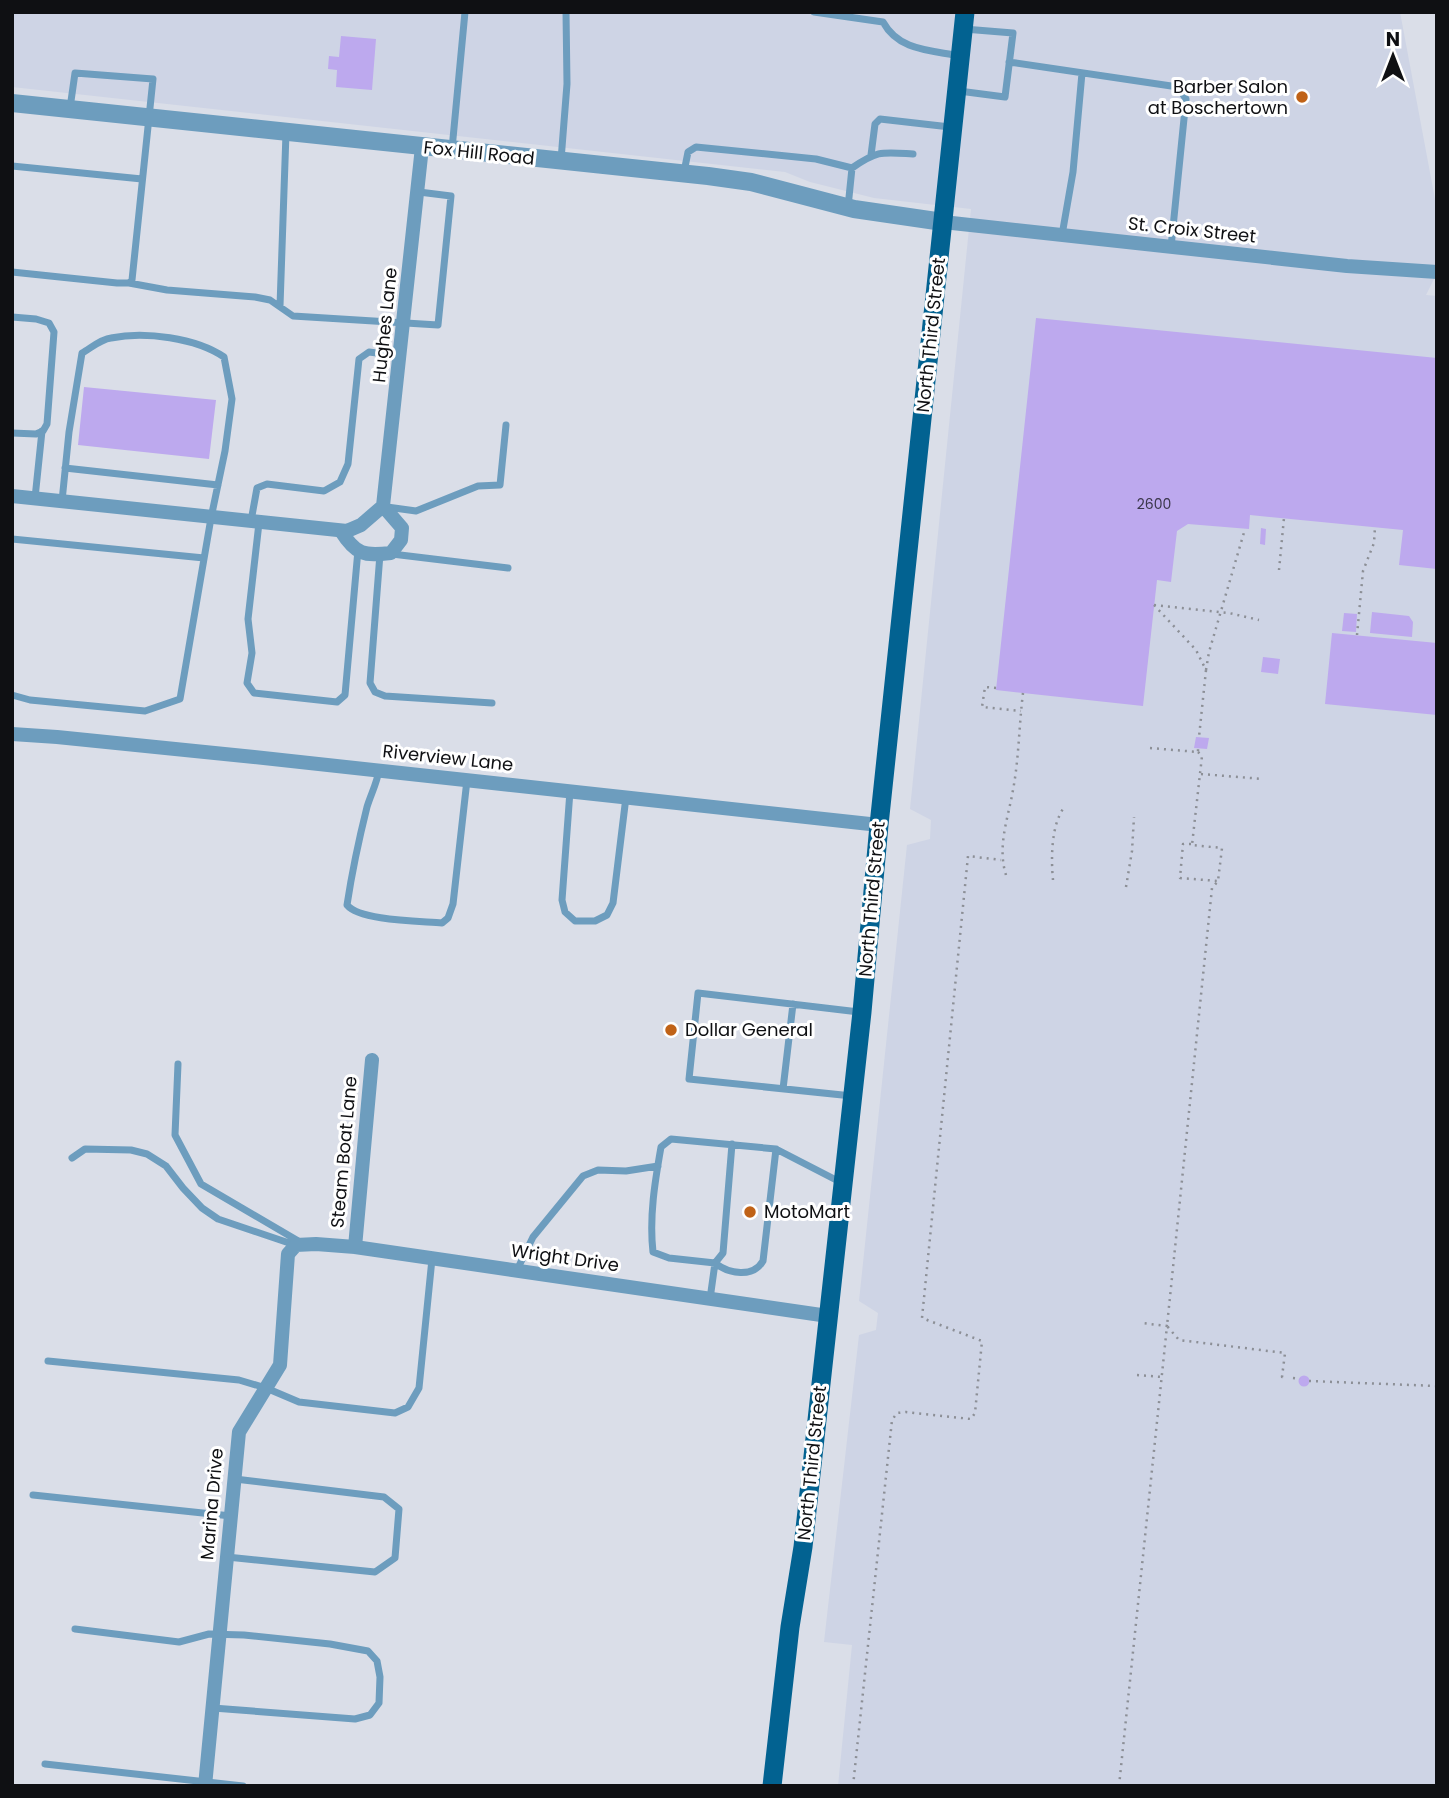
<svg xmlns="http://www.w3.org/2000/svg" width="1449" height="1798" font-family="Poppins,sans-serif">
<rect width="100%" height="100%" fill="#dadee8"/>
<!-- built -->
<path fill="#ced4e5" d="M12 12H1400L1437 210V273L1426 295 1437 296V1786H838L852 1645 824 1642 859 1335 876 1330 878 1313 859 1301 907 845 930 839 931 820 910 809 971 209 874 198 810 182 785 172 12 87Z"/>
<!-- building -->
<path fill="#bda9ee" d="M341 36 376 39 372 90 336 87 337 70 328 69 329 56 339 57Z
M1036 318 1437 358V569L1399 565 1403 530 1250 515 1249 529 1188 524 1177 531 1171 582 1157 580 1143 706 996 690Z
M84 387 216 400 209 459 78 445Z
M1261 528 1266 529 1265 545 1260 544Z
M1372 612 1409 616 1413 622 1412 637 1370 633Z
M1344 613 1357 614 1356 632 1342 631Z
M1332 633 1437 643V715L1325 704Z
M1263 657 1280 659 1278 674 1261 672Z
M1196 737 1209 738 1207 749 1194 748Z
M1298.5 1381a5.5 5.5 0 1 1 11 0a5.5 5.5 0 1 1-11 0Z"/>
<g fill="none" stroke-linecap="round" stroke-linejoin="round">
<!-- path -->
<path stroke="#8c8f96" stroke-width="2.5" stroke-dasharray="2 5" stroke-linecap="butt" d="M1279 570 1284 518
M1154 605 1196 650 1206 670 1199 737
M1154 605 1229 613 1259 620
M1357 635 1363 571 1374 543 1375 527
M1206 670 1209 652 1245 529
M996 688 985 687 982 707 1021 711
M1150 748 1198 752V749
M1198 752 1202 756 1192 845 1222 848 1218 881 1212 888 1167 1326 1179 1340 1285 1353 1282 1377H1287
M1201 774 1263 779
M1191 844H1183L1180 878 1218 881
M1006 875C997 846 1008 819 1013 790 1019 758 1019 725 1023 693
M1053 880C1051 859 1051 827 1063 809
M1126 887 1132 851 1134 817
M1137 1375 1162 1377
M1293 1378 1300 1379
M1309 1381 1437 1386
M853 1786 892 1420 897 1413 906 1412 971 1419 975 1413 982 1341 922 1318 968 856 1001 860
M1119 1786 1167 1326 1142 1323"/>
<!-- service -->
<path stroke="#6d9dbe" stroke-width="7" d="M814 12 883 22C899 51 930 50 960 56
M1009 62 1178 87 1186 99 1171 247
M959 91 1005 97 1013 33 964 29
M452 149 465 12
M871 155 875 124 880 119 950 127
M561 160 567 84 566 12
M12 166 142 179
M684 172 688 152 696 147 816 159 852 168
M848 207 852 168C878 150 882 152 913 154
M1062 235 1073 172 1082 73
M12 272 117 283H129L132 280 153 79 75 73 70 108
M129 283 167 290 255 297 270 300 293 316 438 325 451 196 419 192
M280 306 286 133
M12 317 36 319 49 323 54 332 47 424 43 431 36 434 12 433
M65 468 218 485
M35 498 42 431
M387 507 416 511 478 486 500 485 506 425
M251 521 257 488 267 484 324 491 340 482 348 464 359 359 369 352 400 356
M259 523 248 619 252 653 247 683 254 693 337 702 345 695 358 550
M12 539 204 558
M380 554 370 683 375 692 385 696 492 703
M392 554 508 568
M12 695 30 700 145 711 180 699 211 518 225 451 232 399 224 357C196 338 145 331 111 338 101 339 91 348 82 353L69 432 62 501
M379 770C377 783 371 794 367 807 359 839 352 872 347 905 360 921 421 921 442 923L448 918 453 904 467 780
M570 791 562 900 565 912 575 921H595L607 915 613 903 626 797
M178 1064 175 1135 201 1184 300 1242
M783 1089 793 1004
M852 1096 689 1079 698 993 859 1012
M732 1144 723 1253 715 1263C729 1274 753 1278 763 1261L776 1149
M72 1158 85 1149 131 1150 147 1154 166 1166 183 1188 202 1208 218 1219 295 1245
M517 1270 533 1237 583 1176 598 1170 626 1171 658 1166
M710 1299 715 1263 669 1258 653 1252C649 1217 655 1181 661 1147L671 1139 776 1149 842 1183
M48 1361 239 1380 266 1388 299 1402 395 1413 408 1407 419 1388 432 1259
M33 1495 231 1516
M227 1557 375 1572 395 1558 399 1509 384 1497 235 1479
M75 1629 179 1642 209 1634 244 1635 330 1644 368 1651 377 1661 380 1677 379 1703 370 1715 355 1719 213 1708
M45 1764 243 1786"/>
<!-- minor -->
<path stroke="#6d9dbe" stroke-width="14" d="M943 222 1347 266 1437 272
M12 496 347 531 361 525 383 506 422 147
M341 531C356 555 364 556 391 553L401 540 402 528 383 506
M12 734 57 737 254 757 879 825
M355 1247 372 1060
M205 1786 239 1432 280 1365 288 1254 296 1245 316 1244 355 1247 828 1316"/>
<!-- tertiary -->
<path stroke="#6d9dbe" stroke-width="18" d="M12 103 708 176 751 182 854 209 943 222"/>
<!-- primary -->
<path stroke="#026291" stroke-width="19" d="M772 1786 790 1627 803 1547 862 1012 879 825 965 12"/>
</g>
<!-- markers -->
<g fill="#c06217" stroke="#fff" stroke-width="2.5">
<circle cx="1302" cy="97" r="7"/>
<circle cx="671" cy="1030" r="7"/>
<circle cx="750" cy="1212" r="7"/>
</g>
<g text-anchor="middle" stroke-width="6" stroke-linejoin="round" paint-order="stroke">
<!-- number labels -->
<g font-size="14" fill="#3a364a">
<text x="1154" y="509">2600</text>
</g>
<!-- poi labels -->
<g font-size="18" fill="#0f1013" stroke="#fff" text-anchor="start">
<text x="1288" y="93" text-anchor="end">Barber Salon<tspan x="1288" dy="21">at Boschertown</tspan></text>
<text x="685" y="1036">Dollar General</text>
<text x="764" y="1218">MotoMart</text>
</g>
<!-- street labels -->
<g font-size="18" fill="#0f1013" stroke="#fff">
<text transform="translate(479 153) rotate(6)" y="6">Fox Hill Road</text>
<text transform="translate(1192 230) rotate(6)" y="6">St. Croix Street</text>
<text transform="translate(385 325) rotate(-84)" y="6">Hughes Lane</text>
<text transform="translate(931 335) rotate(-84)" y="6">North Third Street</text>
<text transform="translate(448 758) rotate(6)" y="6">Riverview Lane</text>
<text transform="translate(872 899) rotate(-85)" y="6">North Third Street</text>
<text transform="translate(344 1152) rotate(-85)" y="6">Steam Boat Lane</text>
<text transform="translate(565 1258) rotate(8)" y="6">Wright Drive</text>
<text transform="translate(812 1463) rotate(-84)" y="6">North Third Street</text>
<text transform="translate(212 1504) rotate(-85)" y="6">Marina Drive</text>
</g>
</g>
<!-- border -->
<rect width="1449" height="1798" fill="none" stroke="#0f1013" stroke-width="28"/>
<!-- north arrow -->
<g transform="translate(1393 56)" stroke="#ffffff" stroke-width="5" paint-order="stroke">
<path d="M0-5L12 26L0 18L-12 26Z" fill="#0f1013"/>
<text y="-10" font-size="19" font-weight="bold" text-anchor="middle" fill="#0f1013">N</text>
</g>
</svg>
